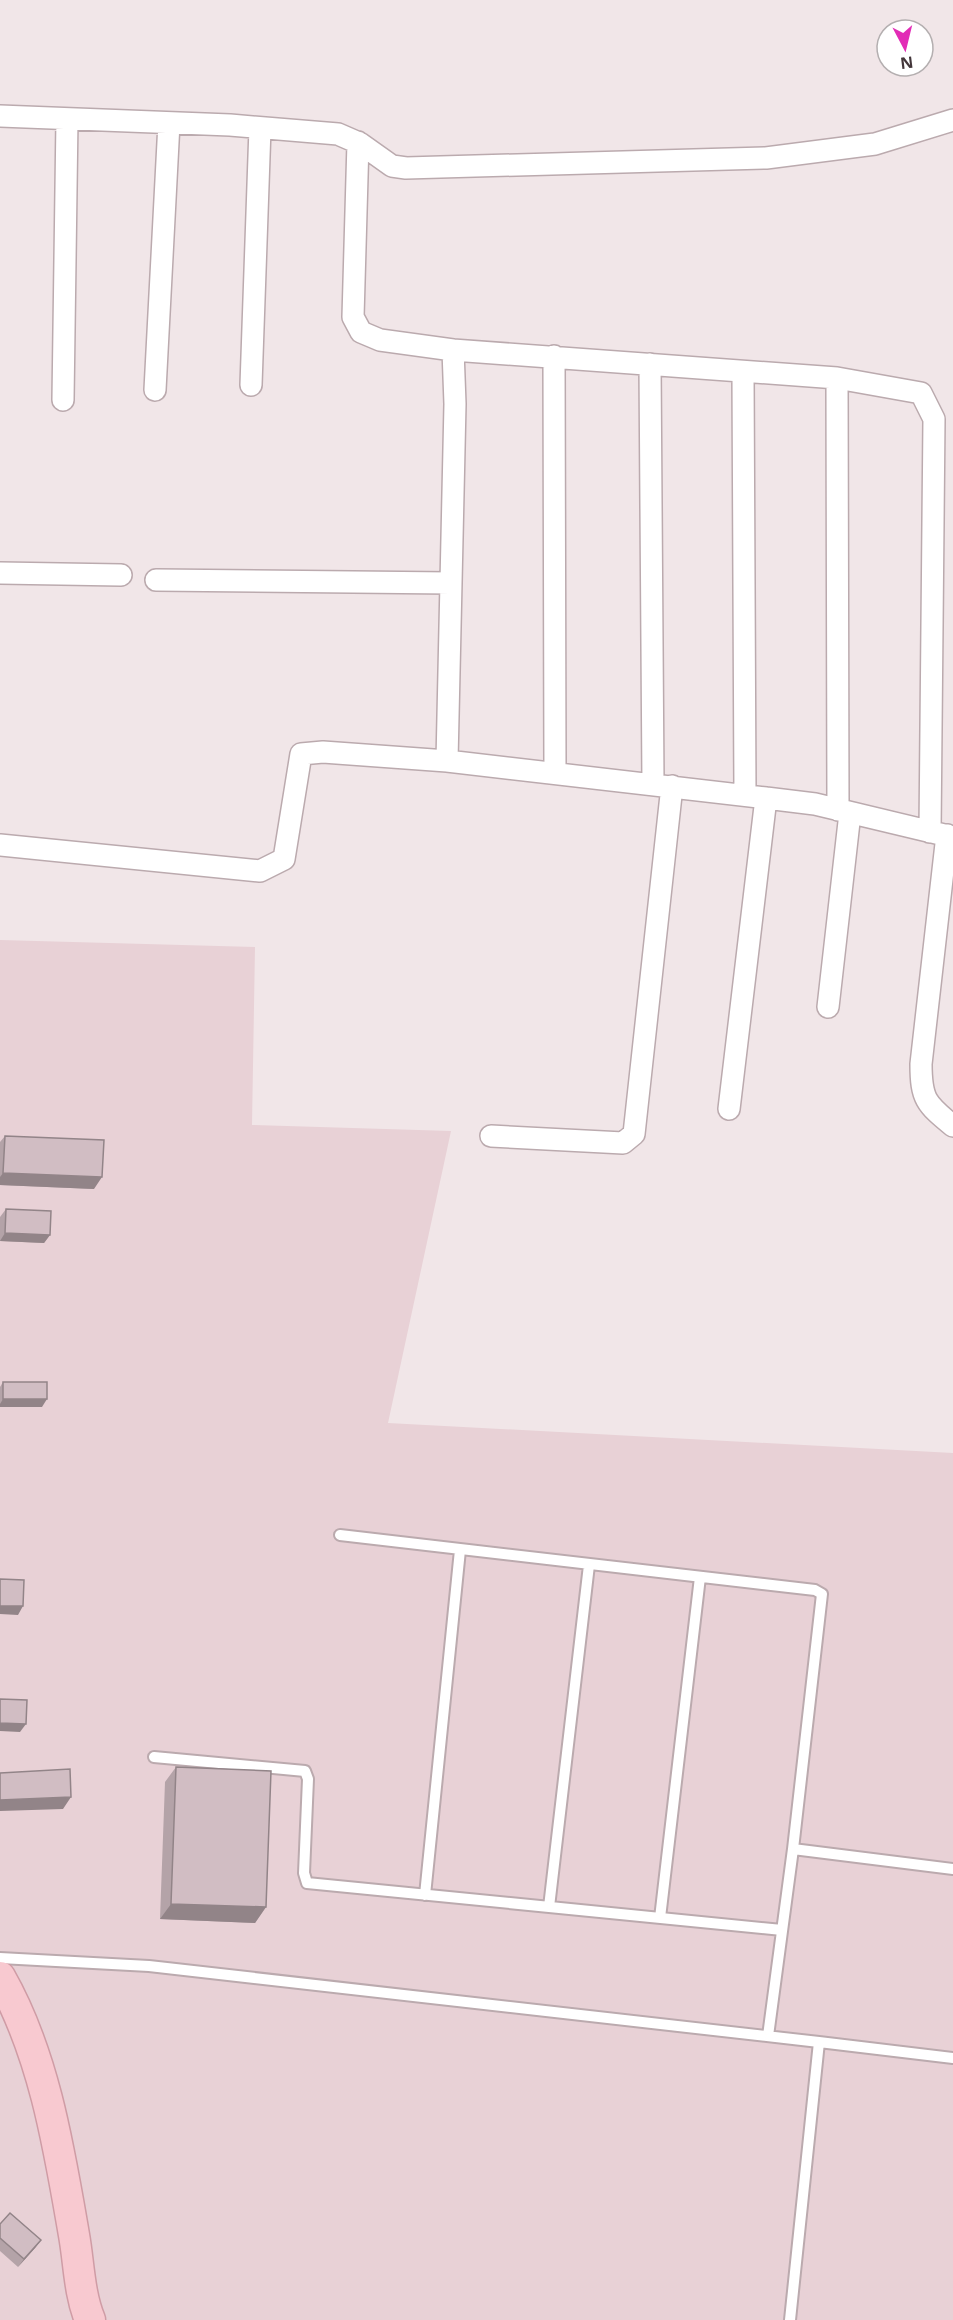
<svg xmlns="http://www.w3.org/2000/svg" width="953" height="2320" font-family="'Noto Sans',sans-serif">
<rect width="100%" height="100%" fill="#f1e6e8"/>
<!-- education -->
<path fill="#e8d1d6" d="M0 940 255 947 252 1125 451 1131 388 1423 953 1453V2320H0Z"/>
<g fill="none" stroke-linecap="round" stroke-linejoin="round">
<defs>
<path id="lane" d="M340 1535 815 1590 822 1594 793 1849
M154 1757 305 1771 308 1779 304 1873 307 1883 782 1930
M425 1895 460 1550
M549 1907 589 1565
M660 1918 700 1577
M0 1958 149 1966 819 2042
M768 2036 793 1849 953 1869
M790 2320 819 2042 953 2058"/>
<path id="street" d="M0 116 230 125 338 134 361 144 392 166 406 168 766 158 875 144 953 120
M358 142 353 317 361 332 380 340 453 350 455 404 447 761
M453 350 837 378 921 393 934 419 930 832
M554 356 555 773
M650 364 653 784
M743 373 745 795
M837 378 838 810
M251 385 260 128
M155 390 169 123
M63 400 67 119
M0 573 121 575
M156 580 451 583
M947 835 921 1064C921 1099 926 1104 953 1126
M0 845 260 871 284 859 301 754 323 752 447 761 766 798 815 804 953 837
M828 1007 850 813
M729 1109 766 798
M491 1136 623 1143 634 1134 672 786"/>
<path id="secondary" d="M0 1977C44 2054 59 2148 74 2235 79 2263 79 2293 90 2320"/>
</defs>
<!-- lane casing -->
<use href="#lane" stroke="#bbaaae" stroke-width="14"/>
<!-- street casing -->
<use href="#street" stroke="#bbaaae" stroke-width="24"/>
<!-- secondary casing -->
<use href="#secondary" stroke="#cf9ca5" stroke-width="33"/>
<!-- lane -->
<use href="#lane" stroke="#fff" stroke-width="10"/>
<!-- street -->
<use href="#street" stroke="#fff" stroke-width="21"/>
<!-- secondary -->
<use href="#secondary" stroke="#f8c9d0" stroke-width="30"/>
</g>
<!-- wall -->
<path fill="#b4a3a8" d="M5 1136 94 1189 0 1185V1142Z
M6 1209 50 1235 44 1243 0 1241V1217Z
M3 1382 42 1407H0V1387Z
M176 1767 266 1907 255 1923 160 1919 165 1782Z
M0 2224 41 2240 35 2248 18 2267 0 2251Z"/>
<!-- shaded-wall -->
<path fill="#928488" d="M3 1173 102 1177 94 1189 0 1185V1177Z
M5 1233 50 1235 44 1243 0 1241Z
M3 1399H47L42 1407H0V1404Z
M0 1606H23L18 1615 0 1614Z
M0 1723 26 1724 20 1732 0 1731Z
M71 1797 63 1809 0 1811V1800Z
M171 1904 266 1907 255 1923 160 1919Z
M41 2240 35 2248 18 2267 24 2259Z"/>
<!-- building -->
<path fill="#d1bdc3" stroke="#928488" stroke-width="1.5" d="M5 1136 104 1140 102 1177 3 1173Z
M6 1209 51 1211 50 1235 5 1233Z
M3 1382H47V1399H3Z
M0 1579 24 1580 23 1606H0Z
M0 1699 27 1700 26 1724 0 1723Z
M176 1767 271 1771 266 1907 171 1904Z
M70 1769 71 1797 0 1800V1773Z
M10 2213 41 2240 24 2259 0 2238V2224Z"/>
<!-- north arrow -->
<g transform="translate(905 48) rotate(173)"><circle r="28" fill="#ffffff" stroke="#b4afb0" stroke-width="1.5"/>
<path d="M0-4.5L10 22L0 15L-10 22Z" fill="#e22cb6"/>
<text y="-9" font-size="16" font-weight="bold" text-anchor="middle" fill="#43363a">N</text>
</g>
</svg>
